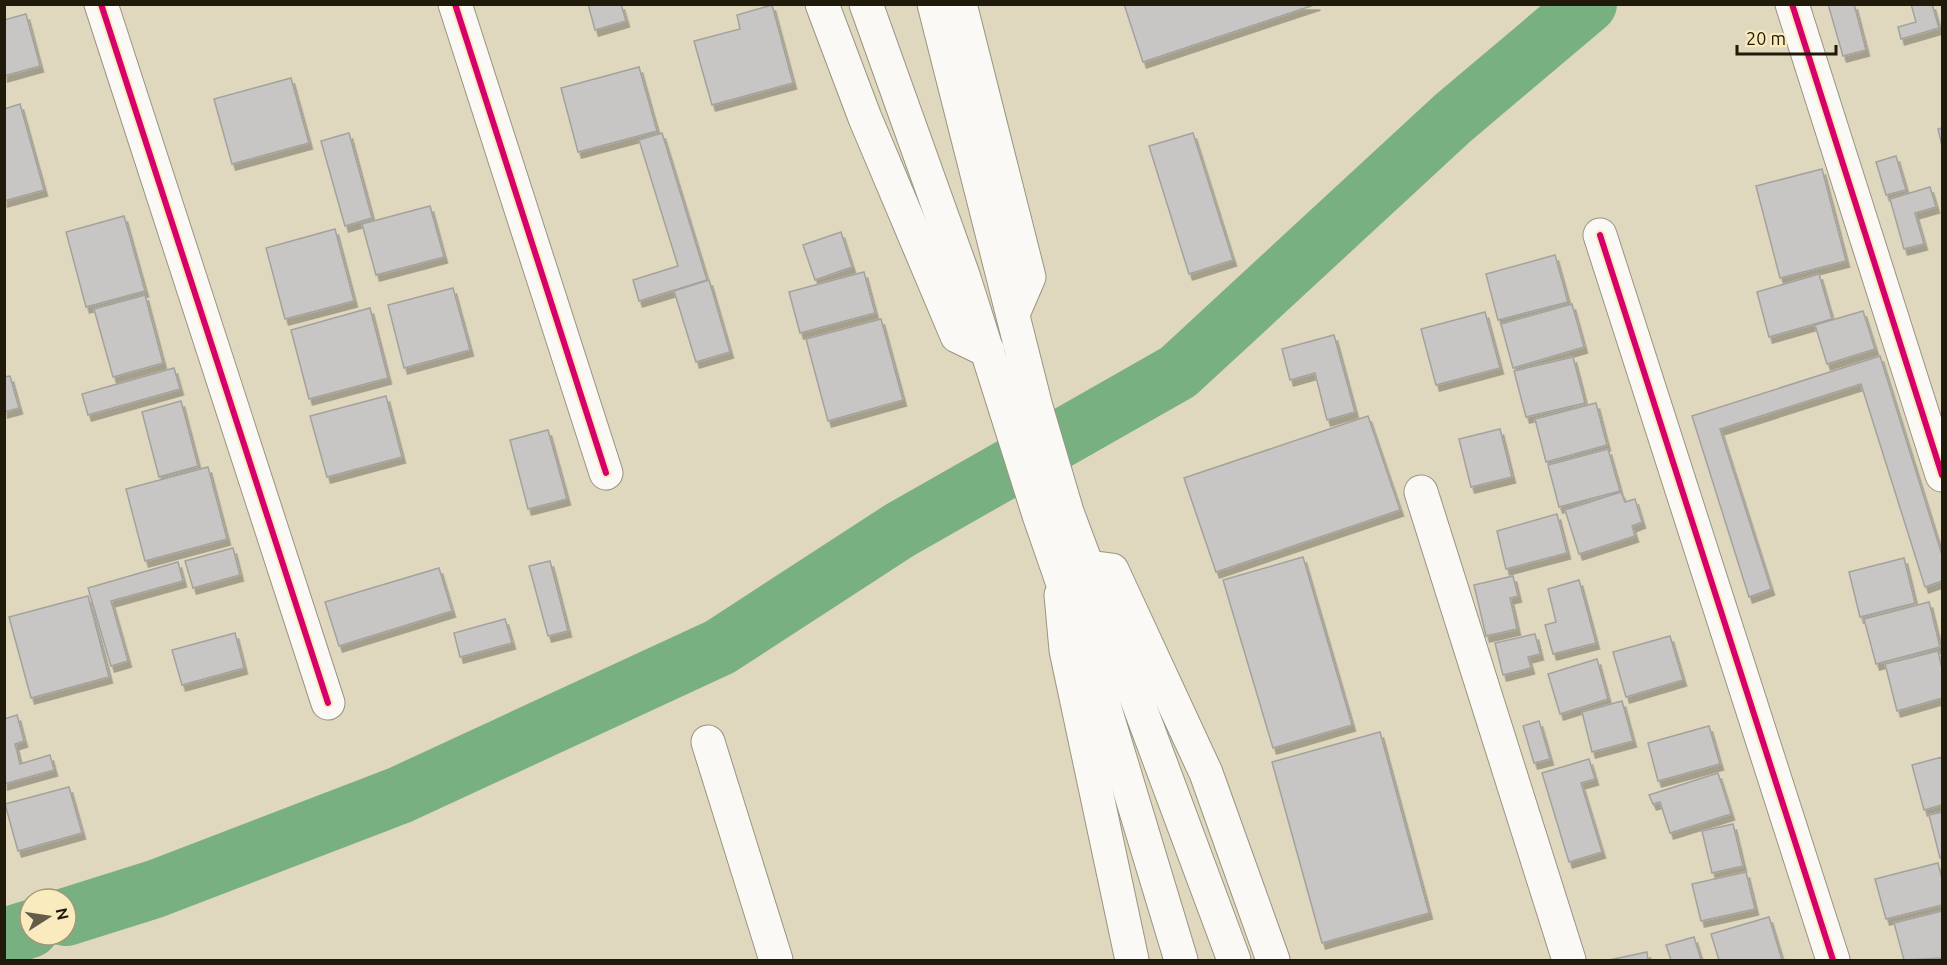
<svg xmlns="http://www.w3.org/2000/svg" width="1947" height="965" font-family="Ubuntu,sans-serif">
<defs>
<filter id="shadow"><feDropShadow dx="3.5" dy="6" stdDeviation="0" flood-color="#0004"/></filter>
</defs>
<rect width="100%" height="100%" fill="#dfd7be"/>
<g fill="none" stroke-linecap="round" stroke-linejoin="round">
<!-- river -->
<path stroke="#79b082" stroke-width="58" d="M66 917 155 889 400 795 720 647 900 530 1178 372 1453 118 1588 4
M4 937 30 929"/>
</g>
<!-- building -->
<path fill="#c8c6c4" stroke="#a3a29e" stroke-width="1.5" filter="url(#shadow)" d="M588 4H621L626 21 595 30Z
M1124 4H1317L1143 62Z
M1828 4H1854L1866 50 1843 56Z
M1911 4H1932L1939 28 1901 39 1898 27 1916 22Z
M772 5 793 83 712 105 694 41 740 29 737 15Z
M26 14 40 66 4 76V20Z
M639 67 657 131 578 152 561 88Z
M291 78 309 143 232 164 214 99Z
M20 104 44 190 4 201V109Z
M1942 128V146L1938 129Z
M349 133 372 218 345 226 321 141Z
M662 133 707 280 639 301 633 280 678 266 639 140Z
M1193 133 1233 260 1189 274 1149 146Z
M1896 156 1906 190 1886 195 1876 162Z
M1822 169 1846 261 1780 278 1756 186Z
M1930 187 1936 207 1915 213 1924 244 1904 249 1890 199Z
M430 206 444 257 376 275 362 224Z
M124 216 145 291 86 307 66 232Z
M335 229 354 301 285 319 266 248Z
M841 232 852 267 815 280 803 245Z
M1555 255 1568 302 1498 320 1486 274Z
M864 272 875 313 800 333 789 292Z
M1819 274 1832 319 1769 337 1757 292Z
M709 280 730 352 696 362 674 291Z
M453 288 470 350 404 368 388 305Z
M145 295 163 363 113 377 94 309Z
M1572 304 1584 347 1513 368 1501 324Z
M370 308 388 378 309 399 291 330Z
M1863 311 1875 349 1827 364 1815 325Z
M1485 312 1500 368 1436 385 1421 329Z
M881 319 903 400 828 421 806 339Z
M1334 335 1355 412 1327 420 1315 373 1290 380 1282 349Z
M1880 356 1942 555V581L1925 587 1861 384 1720 429 1771 589 1749 597 1692 416Z
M1573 357 1585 403 1526 417 1514 371Z
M174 368 180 389 88 415 82 394Z
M10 376 19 408 4 412V377Z
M386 396 402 457 327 477 310 416Z
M181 401 198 466 159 477 142 412Z
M1596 403 1607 445 1546 462 1535 419Z
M1368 416 1400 510 1216 572 1184 478Z
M1500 429 1512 477 1471 487 1459 439Z
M548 430 567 499 528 509 510 440Z
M1608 449 1620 491 1559 507 1548 465Z
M208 467 227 539 145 561 126 489Z
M1621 492 1625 502 1635 499 1642 522 1632 526 1635 536 1579 554 1565 510Z
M1557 514 1567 553 1506 569 1497 531Z
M233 548 240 575 193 588 185 561Z
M1303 557 1352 725 1273 748 1223 580Z
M1904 558 1915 603 1860 617 1849 572Z
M550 561 568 631 548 636 529 566Z
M178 562 183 581 111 601 128 661 111 666 88 588Z
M439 568 452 611 339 646 325 602Z
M1513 576 1518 596 1510 598 1517 629 1486 636 1474 585Z
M1579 580 1596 643 1553 654 1545 625 1556 622 1548 589Z
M88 596 109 677 31 698 9 617Z
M1929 602 1940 647 1876 664 1864 619Z
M505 619 512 643 460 657 454 633Z
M235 633 244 668 182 685 172 650Z
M1535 634 1540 654 1528 657 1531 668 1503 675 1495 643Z
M1670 636 1683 680 1626 697 1613 652Z
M1938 651 1942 669V698L1897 711 1885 664Z
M1597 659 1608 699 1560 714 1548 674Z
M1622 701 1633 741 1592 752 1582 712Z
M17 715 24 741 15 744 20 764 50 755 54 770 4 784V719Z
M1539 721 1550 759 1534 763 1523 726Z
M1709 726 1720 764 1658 781 1648 743Z
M1380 732 1429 913 1322 943 1272 762Z
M1942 757V805L1924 810 1912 765Z
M1589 759 1595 779 1581 783 1602 852 1569 862 1542 773Z
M1718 773 1731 814 1670 833 1660 802 1653 804 1649 795Z
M69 787 82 833 18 851 5 804Z
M1942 812V857L1940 858 1929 815Z
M1733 824 1743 866 1712 873 1702 831Z
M1938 863 1942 879V905L1886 919 1875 879Z
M1746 872 1755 909 1701 921 1692 884Z
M1942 911V958L1904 960 1894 923Z
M1769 917 1782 960H1719L1711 934Z
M1694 937 1701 960H1671L1666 945Z
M1647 952 1648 960H1609Z"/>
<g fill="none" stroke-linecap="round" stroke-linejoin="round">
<defs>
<path id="minor" d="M101 4 328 703
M455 4 606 473
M822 4 865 118 957 336 988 351
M960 4 1029 277 1013 314
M1792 4 1942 475
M1600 235 1833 960
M1421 492 1569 960
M1088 567 1112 570 1206 773 1273 960
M1061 595 1066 650 1132 960
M708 742 776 960"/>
<path id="primary" d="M866 4 963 275 1039 515 1096 679 1181 960
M934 4 1036 407 1067 512 1234 960"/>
</defs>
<!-- minor casing -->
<use href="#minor" stroke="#9a9480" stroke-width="35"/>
<!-- primary casing -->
<use href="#primary" stroke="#9a9480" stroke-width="35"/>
<!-- minor -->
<use href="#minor" stroke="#faf9f5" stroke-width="33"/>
<!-- primary -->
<use href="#primary" stroke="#faf9f5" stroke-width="33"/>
<defs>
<path id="cycleway" d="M101 4 328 703
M455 4 606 473
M1792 4 1942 475
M1600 235 1833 960"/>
</defs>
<!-- cycleway casing -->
<use href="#cycleway" stroke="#f9ebbe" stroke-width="10"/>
<!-- cycleway -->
<use href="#cycleway" stroke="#d6006c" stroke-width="6"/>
</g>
<!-- border -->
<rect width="1947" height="965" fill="none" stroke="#1f1a09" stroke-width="12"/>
<!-- north arrow -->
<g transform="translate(48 917) rotate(78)"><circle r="28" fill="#f9ebbe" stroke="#a29776" stroke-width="1.5"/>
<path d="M0-4.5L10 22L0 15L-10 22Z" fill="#625c48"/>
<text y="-9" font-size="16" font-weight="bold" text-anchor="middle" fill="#1f1a09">N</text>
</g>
<!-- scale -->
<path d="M1737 45v9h99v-9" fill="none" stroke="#1f1a09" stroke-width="3"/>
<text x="1746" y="45" font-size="18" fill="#1f1a09" stroke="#f9ebbe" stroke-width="4.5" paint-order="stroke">20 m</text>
</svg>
